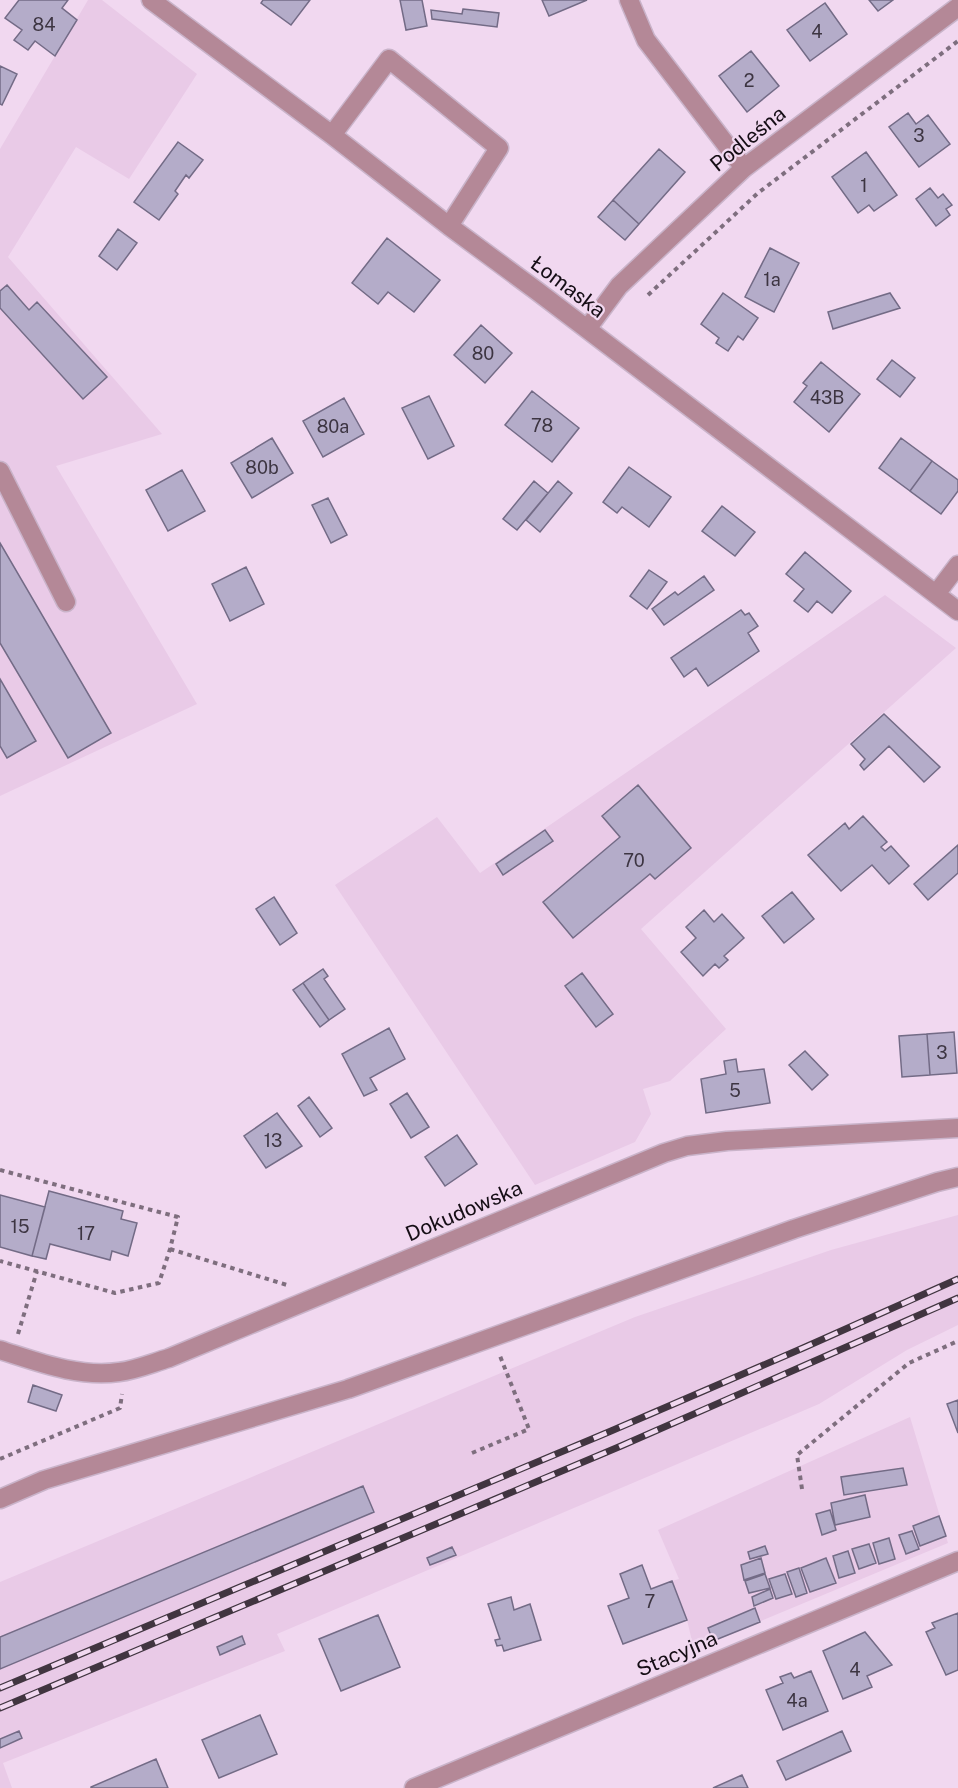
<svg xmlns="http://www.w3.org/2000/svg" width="958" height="1788" font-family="'Public Sans',sans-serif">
<rect width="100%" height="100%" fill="#f1d8f0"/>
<!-- built -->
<path fill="#e9cae7" d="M88 0H102L197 74 129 179 76 147 8 257 162 434 56 466 197 704 0 796V149Z
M885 595 956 648 641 929 726 1029 670 1081 643 1089 651 1114 635 1142 535 1185 335 885 437 817 480 873Z
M958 1215V1325L907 1350 819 1404 277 1634 285 1651 3 1763 12 1788H0V1582L635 1317 831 1250Z
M910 1417 948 1543 713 1641 712 1638 693 1645 687 1620 672 1581 679 1579 658 1530Z"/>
<!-- building -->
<path fill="#b4acc9" stroke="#736b86" stroke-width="1.5" d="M19 0H68L62 8 77 20 55 56 35 41 28 50 14 40 22 30 5 18Z
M263 0H310L291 25 261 3Z
M400 0H422L427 26 406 30Z
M542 0H587L549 16Z
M869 0H893L878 11Z
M825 3 847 34 810 61 787 30Z
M463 9 499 13 497 27 432 19 431 10 462 14Z
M751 51 779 86 747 112 719 76Z
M0 66 17 74 2 105 0 104Z
M908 113 916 124 928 115 950 144 919 167 889 127Z
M178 142 203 160 189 178 186 175 175 191 178 194 159 220 134 202Z
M659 149 685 172 639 224 613 200Z
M866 152 897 195 874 211 869 205 858 213 832 177Z
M930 188 938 198 943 194 952 205 946 209 950 215 936 226 916 199Z
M613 200 639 224 625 240 598 217Z
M118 229 137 243 117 270 99 256Z
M387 238 440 280 414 312 388 292 378 304 352 283Z
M770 248 799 263 774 312 745 297Z
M7 285 29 310 37 302 107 377 83 399 0 308V291Z
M723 293 758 318 743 340 738 336 728 351 716 343 719 338 701 324Z
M890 293 900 308 833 329 828 312Z
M481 325 512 353 485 383 454 355Z
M892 360 915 378 900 397 877 379Z
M821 362 860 394 829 432 794 402 807 386 803 383Z
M532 391 579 428 552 462 505 425Z
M429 396 454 446 428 459 402 408Z
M344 398 364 434 323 457 303 421Z
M272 438 293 473 252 498 231 463Z
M901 438 932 461 910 491 879 468Z
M932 461 958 480V491L941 514 910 491Z
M629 467 671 497 649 527 622 507 617 513 603 502Z
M182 470 205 511 168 531 146 490Z
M534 481 548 493 517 530 503 519Z
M558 481 572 493 540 532 526 520Z
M328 498 347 535 331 543 312 505Z
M722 506 755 532 735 556 702 531Z
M0 543 111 733 68 758 0 643Z
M805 552 851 591 832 613 817 601 808 612 794 601 804 589 786 574Z
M246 567 264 604 230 621 212 584Z
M649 570 667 582 647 609 630 596Z
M704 576 714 590 664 625 652 609 675 592 678 595Z
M741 610 745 615 749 613 758 626 748 633 759 651 708 686 696 668 684 677 671 658Z
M0 679 36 741 7 758 0 746Z
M884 714 940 767 924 782 889 746 864 770 860 765 865 759 851 744Z
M638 785 691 848 655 879 650 874 573 938 543 902 620 837 602 816Z
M863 816 887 842 881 847 885 851 891 846 909 866 889 884 872 865 841 891 808 855 845 823 849 829Z
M545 830 553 841 503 875 496 864Z
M958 845V873L928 900 914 884Z
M792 892 814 919 784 943 762 916Z
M274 897 297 933 280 945 256 909Z
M704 910 714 922 722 914 744 938 724 956 728 960 719 968 715 964 703 976 681 952 696 938 686 927Z
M323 969 328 976 324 979 345 1009 329 1020 303 983Z
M582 973 613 1014 596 1027 565 986Z
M303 983 329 1020 320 1027 293 990Z
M389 1028 405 1059 370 1078 377 1090 364 1096 342 1054Z
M954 1032 957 1073 930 1075 927 1034Z
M927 1034 930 1075 902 1077 899 1036Z
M805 1051 828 1075 812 1090 789 1065Z
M736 1059 738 1072 764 1069 770 1103 706 1113 701 1079 726 1074 724 1061Z
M407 1093 429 1127 411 1138 390 1104Z
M309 1097 332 1128 320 1137 298 1106Z
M277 1113 302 1146 266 1168 244 1136Z
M457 1135 477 1164 445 1186 425 1157Z
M49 1191 123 1211 121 1219 137 1223 128 1256 112 1251 110 1260 50 1244 46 1259 32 1256Z
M0 1195 45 1207 32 1256 0 1247Z
M33 1385 62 1395 56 1411 28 1402Z
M958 1400V1433L947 1404Z
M903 1468 907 1485 844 1495 841 1477Z
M363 1486 374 1512 0 1669V1637Z
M865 1495 870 1517 835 1525 831 1503Z
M830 1510 836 1530 822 1535 816 1514Z
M939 1516 946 1536 920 1546 913 1526Z
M912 1531 919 1549 906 1554 899 1535Z
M889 1538 895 1559 879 1564 873 1543Z
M869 1544 876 1563 859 1569 852 1549Z
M765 1546 768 1554 750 1559 748 1552Z
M452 1547 456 1555 430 1565 427 1558Z
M848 1551 855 1573 839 1578 833 1556Z
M761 1558 765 1573 744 1580 741 1565Z
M826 1558 836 1583 810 1592 801 1568Z
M642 1565 651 1589 672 1581 687 1620 623 1644 608 1606 629 1598 620 1574Z
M799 1568 807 1593 796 1597 787 1572Z
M765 1574 770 1588 749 1593 745 1581Z
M785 1574 792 1594 776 1599 769 1579Z
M770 1589 773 1598 754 1606 752 1597Z
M511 1597 514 1610 530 1604 541 1640 504 1651 502 1645 497 1646 495 1640 500 1639 488 1604Z
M755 1608 760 1622 713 1641 708 1628Z
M958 1613V1670L946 1675 926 1632 935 1628 932 1623Z
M378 1615 400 1667 341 1691 319 1639Z
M865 1632 892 1665 867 1676 872 1687 843 1699 823 1651Z
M242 1636 245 1644 220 1655 217 1647Z
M811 1671 828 1711 783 1730 766 1690 783 1683 780 1677 791 1673 794 1678Z
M260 1715 277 1754 219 1778 202 1740Z
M19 1731 22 1738 0 1748V1739Z
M842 1731 851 1751 786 1780 777 1761Z
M156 1759 168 1788H91V1787Z
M742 1775 748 1788H713Z"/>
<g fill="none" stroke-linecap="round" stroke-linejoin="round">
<defs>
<path id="minor" d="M151 0 332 135 449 226 537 291 958 611
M629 0 646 40 744 168
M332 135 389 59 499 148 449 226
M587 329 619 286 744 168 958 7
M0 471 66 602
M936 594 958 565
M0 1350C38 1362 79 1378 119 1372 136 1370 152 1363 169 1358L664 1153 687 1146 727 1141 958 1128
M0 1499 44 1480 348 1389 794 1229 937 1182 958 1177
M414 1788 958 1561"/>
</defs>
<!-- minor casing -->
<use href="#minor" stroke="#c9b3c9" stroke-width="21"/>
<!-- path -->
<path stroke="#7e6e7e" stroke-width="4" stroke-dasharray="4.5 4.5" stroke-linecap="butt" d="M648 295 758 193 958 41
M0 1170 178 1217 170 1249 159 1283 115 1293 0 1261
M170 1249 287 1285
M18 1334 37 1271
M472 1453 529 1429 500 1356
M0 1459 120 1408 122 1394
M802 1489 797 1455 909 1363 958 1341"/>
<!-- minor -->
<use href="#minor" stroke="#b48897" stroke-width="18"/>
<defs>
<path id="rail" d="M0 1688 611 1431 803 1348 958 1279
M0 1708 621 1446 958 1298"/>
</defs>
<!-- rail casing -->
<use href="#rail" stroke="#413540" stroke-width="7"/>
<!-- rail -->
<use href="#rail" stroke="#f1d8f0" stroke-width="4.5" stroke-dasharray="14" stroke-linecap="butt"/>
</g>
<g text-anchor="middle" stroke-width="4.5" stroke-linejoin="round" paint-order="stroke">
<!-- number labels -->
<g font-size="18" fill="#3d3542">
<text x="44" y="31">84</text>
<text x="817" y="38">4</text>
<text x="749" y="87">2</text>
<text x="919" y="142">3</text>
<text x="864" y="192">1</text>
<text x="772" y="286">1a</text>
<text x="483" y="360">80</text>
<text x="827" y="404">43B</text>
<text x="542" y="432">78</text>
<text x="333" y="433">80a</text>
<text x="262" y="474">80b</text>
<text x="634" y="867">70</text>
<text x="942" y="1059">3</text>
<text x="735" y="1097">5</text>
<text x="273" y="1147">13</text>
<text x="20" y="1233">15</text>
<text x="86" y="1240">17</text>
<text x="650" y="1608">7</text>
<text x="855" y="1676">4</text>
<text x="797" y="1707">4a</text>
</g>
<!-- street labels -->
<g font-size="21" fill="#150d15" stroke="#f1d8f0">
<text transform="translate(748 139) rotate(-39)" y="7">Podleśna</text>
<text transform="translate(568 287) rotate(37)" y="7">Łomaska</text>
<text transform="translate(464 1211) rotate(-23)" y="7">Dokudowska</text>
<text transform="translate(677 1654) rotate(-23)" y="7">Stacyjna</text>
</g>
</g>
</svg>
